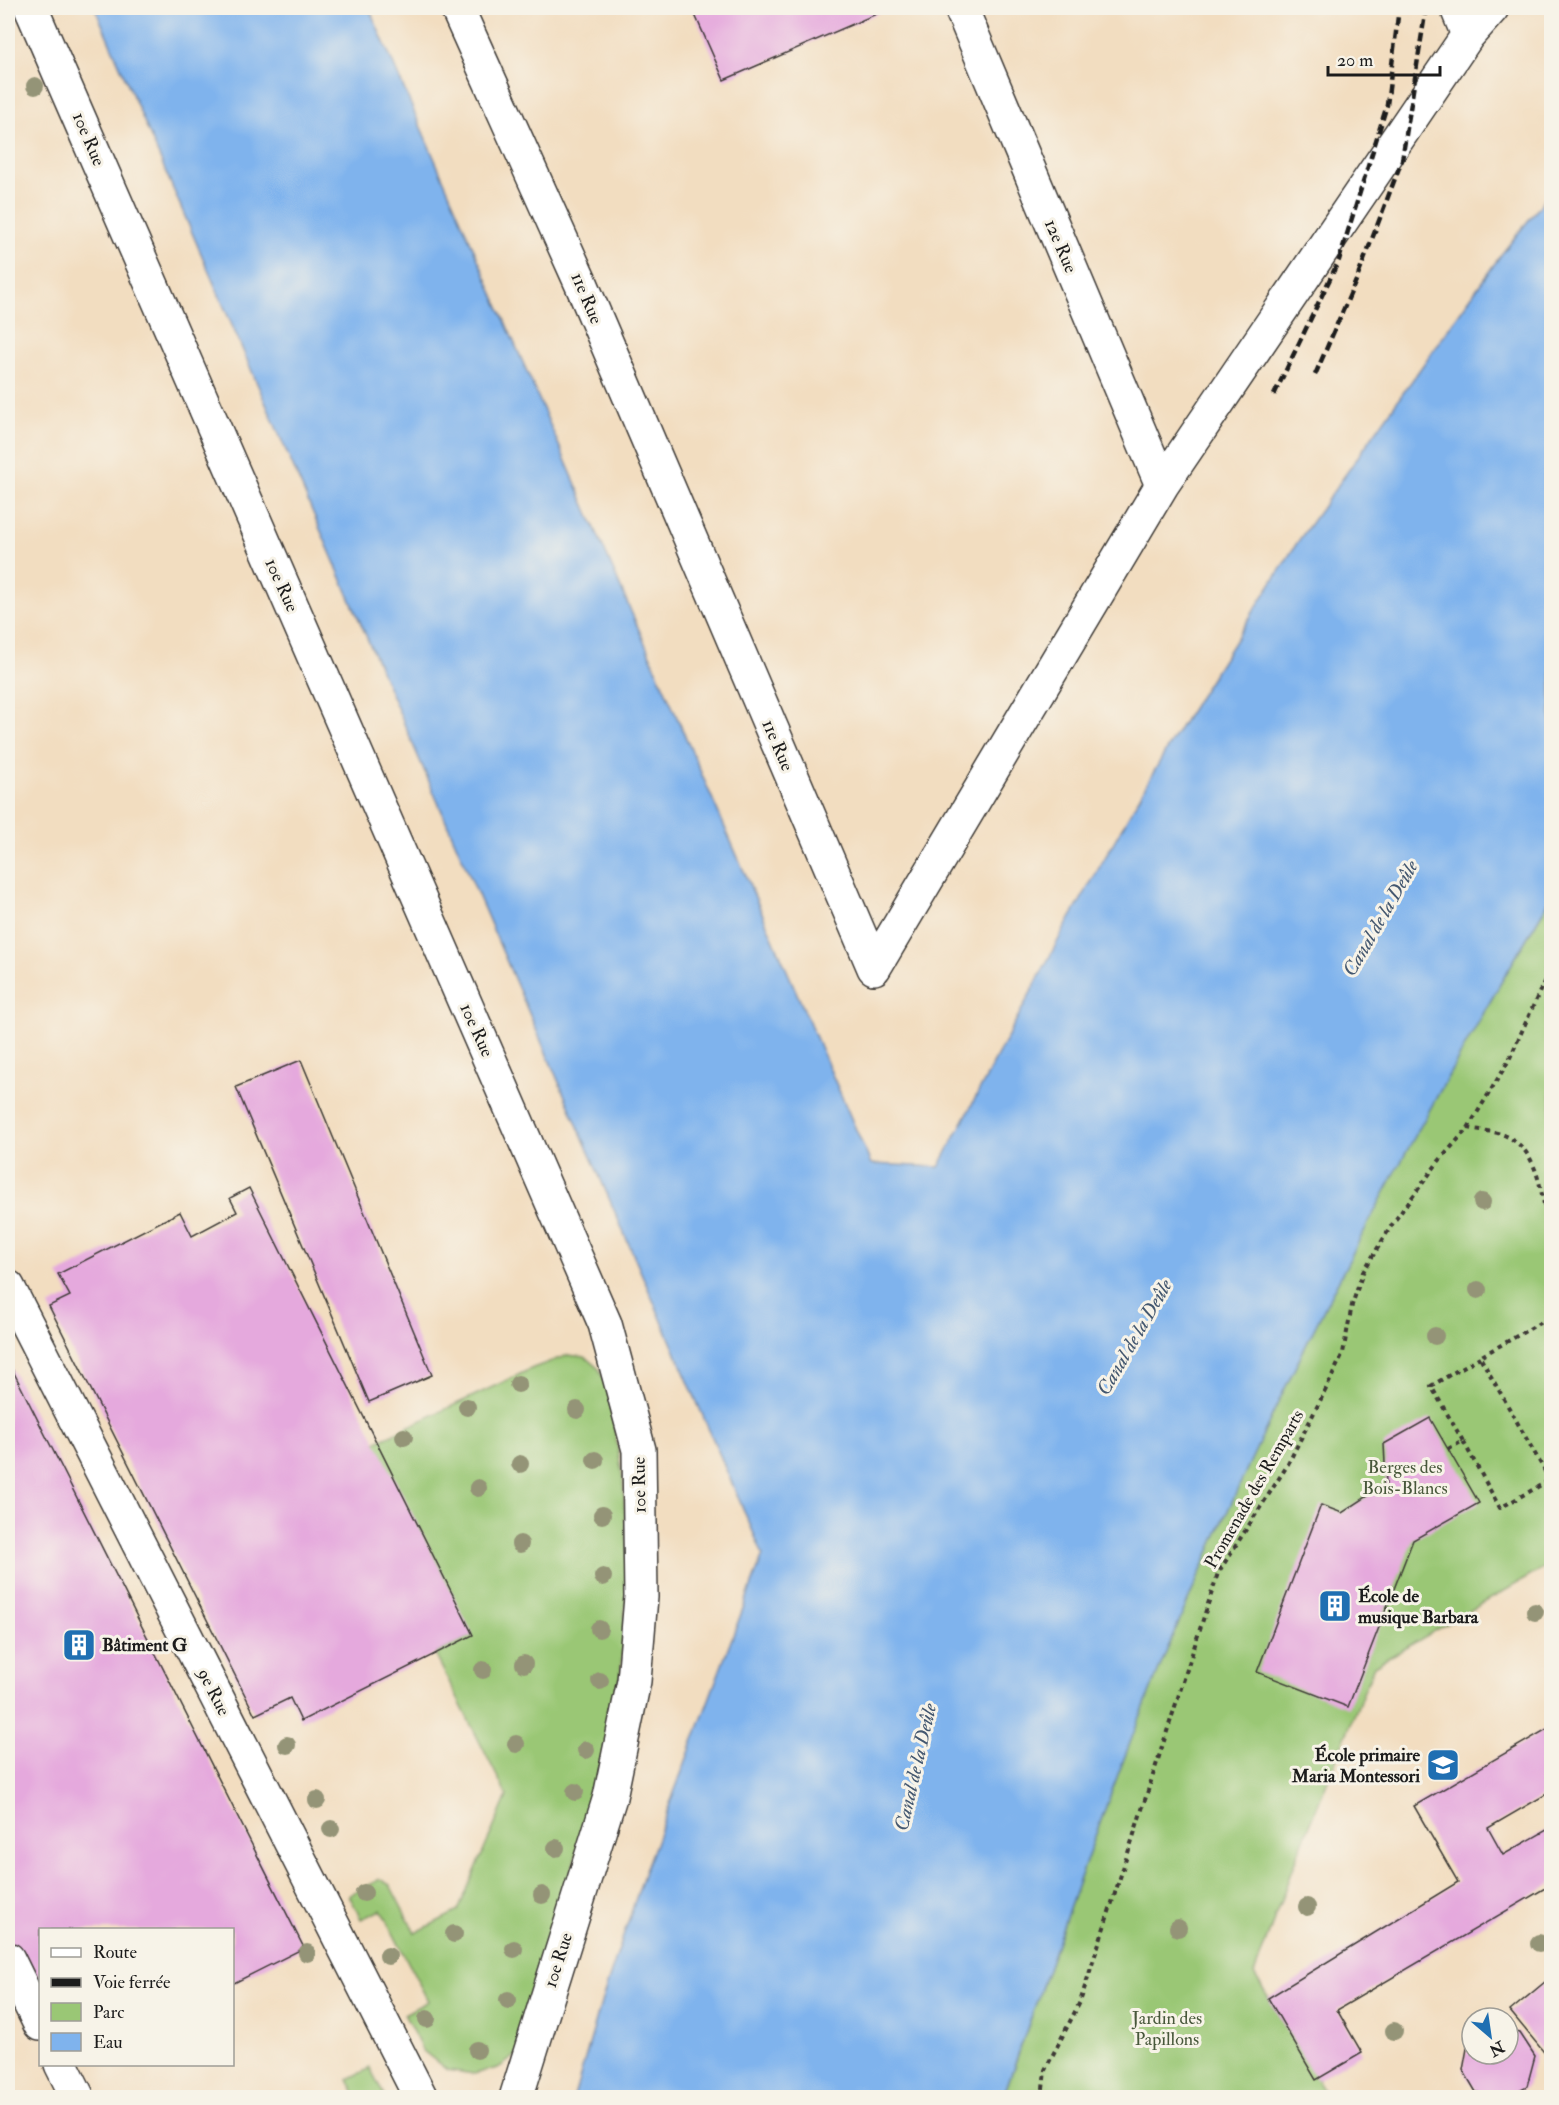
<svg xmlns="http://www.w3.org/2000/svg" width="1559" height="2105" font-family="'IM FELL Double Pica',serif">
<rect width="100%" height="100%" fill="#f7f3e8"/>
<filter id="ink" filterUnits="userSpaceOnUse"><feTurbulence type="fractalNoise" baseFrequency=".0167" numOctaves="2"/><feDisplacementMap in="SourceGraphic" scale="12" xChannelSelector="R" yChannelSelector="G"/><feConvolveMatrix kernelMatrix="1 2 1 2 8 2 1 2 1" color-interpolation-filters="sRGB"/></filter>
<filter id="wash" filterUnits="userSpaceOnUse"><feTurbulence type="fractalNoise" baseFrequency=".008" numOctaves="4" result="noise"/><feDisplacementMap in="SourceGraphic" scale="24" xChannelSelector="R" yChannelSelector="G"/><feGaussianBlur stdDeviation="1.35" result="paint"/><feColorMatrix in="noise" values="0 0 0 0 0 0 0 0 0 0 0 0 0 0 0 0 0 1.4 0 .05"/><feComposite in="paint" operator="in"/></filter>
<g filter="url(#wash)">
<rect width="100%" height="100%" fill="#f2ddc0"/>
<!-- green -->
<path fill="#9ac775" stroke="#5b7248" stroke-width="1.5" d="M1551 898V1564L1374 1666 1294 1864 1254 1974 1328 2097 1003 2098C1059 1939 1112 1779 1178 1624 1254 1445 1340 1270 1435 1100 1473 1032 1510 964 1551 898Z
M568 1355 585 1357 599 1369 608 1390 623 1480 628 1567 618 1714 517 2055 498 2068 474 2074 447 2070 422 2050 404 2014 428 2001 381 1910 361 1919 349 1895 380 1879 390 1885 415 1933 458 1911 507 1796 435 1654 472 1635 375 1442 533 1368Z
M370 2068 385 2097H357L348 2079Z"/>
<!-- water -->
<path fill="#7fb3ed" stroke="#4e6884" stroke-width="1.5" d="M95 8H369L871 1164 939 1167 1062 933 1172 740 1297 543 1500 256 1551 192V898C1510 964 1473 1032 1435 1100 1340 1270 1254 1445 1178 1624 1112 1779 1059 1939 1003 2097H574L601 2003 647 1865 763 1555Z"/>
<g id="blocks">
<!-- building -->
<path fill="#e5a9dd" d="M692 8H890L724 80Z
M301 1060 432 1375 369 1402 236 1087Z
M249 1188 473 1635 301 1721 290 1698 255 1715 49 1306 70 1296 58 1274 180 1212 192 1236 237 1212 230 1198Z
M8 1361 304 1948 232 1984V1930H40V2012L8 1947Z
M1430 1418 1479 1503 1413 1540 1348 1707 1257 1672 1321 1505 1342 1513 1386 1484 1384 1444Z
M1552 1726V1791L1488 1828 1503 1855 1552 1827V1884L1337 2010 1362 2053 1316 2080 1268 1998 1458 1882 1414 1806Z
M1552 1976V2062L1510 2011Z
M1508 2030 1520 2033 1535 2056 1527 2086 1504 2098 1476 2092 1463 2070 1468 2043 1472 2040V2054H1508Z"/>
</g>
</g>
<g filter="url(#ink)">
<use href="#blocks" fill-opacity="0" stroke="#3c3935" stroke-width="1.5"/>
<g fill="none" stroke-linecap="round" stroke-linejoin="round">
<defs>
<path id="minor" d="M31 8 605 1324 639 1450 641 1597 634 1681 610 1797 516 2098
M457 8 581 283 874 968 1162 485 1468 35 1492 8
M961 8 1162 485
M1457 8 1468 35
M8 1287 421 2098
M8 1959 40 2024
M61 2064 78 2098"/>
</defs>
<!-- minor casing -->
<use href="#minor" stroke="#3c3935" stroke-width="36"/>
<!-- path -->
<path stroke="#3c3935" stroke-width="4" stroke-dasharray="4.5 4.5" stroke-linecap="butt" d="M1468 1128C1479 1130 1493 1131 1504 1135 1544 1152 1539 1201 1552 1235
M1463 1441 1431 1386 1480 1357
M1448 1449 1463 1441 1500 1508 1550 1480 1552 1483
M1550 1480 1480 1357 1552 1316
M1042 2098 1045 2070 1080 2002 1218 1573 1287 1466 1327 1387 1343 1353 1352 1305 1363 1272 1393 1223 1439 1161 1468 1128 1509 1060 1552 964"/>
<!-- minor -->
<use href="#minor" stroke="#fff" stroke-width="33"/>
<!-- rail -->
<path stroke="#1c1c1c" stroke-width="4.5" stroke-dasharray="9 4.5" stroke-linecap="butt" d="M1315 375 1358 276 1402 160 1426 8
M1274 395 1339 260 1387 105 1399 8"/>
</g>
<!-- trees -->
<g fill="#949477">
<circle cx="35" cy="86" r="9"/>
<circle cx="1482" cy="1202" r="9"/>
<circle cx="1478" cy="1290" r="9"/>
<circle cx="1435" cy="1336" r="9"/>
<circle cx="518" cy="1384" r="9"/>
<circle cx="467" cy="1407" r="9"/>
<circle cx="577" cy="1410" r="9"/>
<circle cx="404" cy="1437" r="9"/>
<circle cx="595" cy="1460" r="9"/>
<circle cx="520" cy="1464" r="9"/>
<circle cx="478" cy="1488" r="9"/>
<circle cx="602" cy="1515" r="9"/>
<circle cx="520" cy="1544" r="9"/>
<circle cx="603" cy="1577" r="9"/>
<circle cx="1535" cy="1612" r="9"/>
<circle cx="599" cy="1629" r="9"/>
<circle cx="524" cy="1664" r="9"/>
<circle cx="483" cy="1670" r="9"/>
<circle cx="600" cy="1681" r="9"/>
<circle cx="516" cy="1744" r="9"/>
<circle cx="287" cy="1745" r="9"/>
<circle cx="586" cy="1750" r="9"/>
<circle cx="575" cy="1792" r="9"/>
<circle cx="317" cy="1800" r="9"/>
<circle cx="331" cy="1829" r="9"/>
<circle cx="556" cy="1848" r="9"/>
<circle cx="364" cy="1893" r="9"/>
<circle cx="542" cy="1895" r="9"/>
<circle cx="1307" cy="1907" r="9"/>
<circle cx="1178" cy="1928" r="9"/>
<circle cx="454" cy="1934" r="9"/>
<circle cx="1539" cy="1943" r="9"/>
<circle cx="514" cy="1949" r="9"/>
<circle cx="307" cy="1953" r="9"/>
<circle cx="388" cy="1956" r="9"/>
<circle cx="508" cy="2000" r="9"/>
<circle cx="427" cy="2019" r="9"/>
<circle cx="1394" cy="2031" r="9"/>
<circle cx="477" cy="2050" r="9"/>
</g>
</g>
<!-- icons -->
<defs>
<symbol id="building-square" viewBox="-11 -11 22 22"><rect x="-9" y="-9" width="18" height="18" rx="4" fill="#1f6fb2" stroke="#f7f3e8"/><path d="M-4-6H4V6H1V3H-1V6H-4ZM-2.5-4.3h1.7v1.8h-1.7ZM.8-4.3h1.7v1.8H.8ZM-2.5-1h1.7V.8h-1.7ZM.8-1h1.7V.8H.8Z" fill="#fff"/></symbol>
<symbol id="school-square" viewBox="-11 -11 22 22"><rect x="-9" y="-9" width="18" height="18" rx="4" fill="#1f6fb2" stroke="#f7f3e8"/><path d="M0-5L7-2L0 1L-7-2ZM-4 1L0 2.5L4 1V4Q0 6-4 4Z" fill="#fff"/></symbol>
</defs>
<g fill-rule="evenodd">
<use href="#building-square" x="1316" y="1587" width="38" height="38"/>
<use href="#building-square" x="60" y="1626" width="38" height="38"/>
<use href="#school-square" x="1424" y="1746" width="38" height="38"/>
</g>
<g text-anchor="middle" stroke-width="6" stroke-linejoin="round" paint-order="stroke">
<!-- street labels -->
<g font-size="18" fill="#1c1c1c" stroke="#f7f3e8">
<text transform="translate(89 139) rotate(67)" y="6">10e Rue</text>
<text transform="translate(1061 246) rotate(67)" y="6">12e Rue</text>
<text transform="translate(587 298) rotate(67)" y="6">11e Rue</text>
<text transform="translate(282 585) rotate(66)" y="6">10e Rue</text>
<text transform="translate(778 745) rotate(67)" y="6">11e Rue</text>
<text transform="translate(477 1030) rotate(66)" y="6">10e Rue</text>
<text transform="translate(639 1485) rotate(-91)" y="6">10e Rue</text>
<text transform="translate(1254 1489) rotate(-60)" y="6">Promenade des Remparts</text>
<text transform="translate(214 1692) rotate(63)" y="6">9e Rue</text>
<text transform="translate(558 1960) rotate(-72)" y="6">10e Rue</text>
</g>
<!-- park labels -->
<g font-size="18" fill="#48583b" stroke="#f7f3e8">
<text x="1405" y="1473">Berges des<tspan x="1405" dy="21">Bois-Blancs</tspan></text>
<text x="1167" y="2024">Jardin des<tspan x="1167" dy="21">Papillons</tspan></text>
</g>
<!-- poi labels -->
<g font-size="18" font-weight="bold" fill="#1c1c1c" stroke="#f7f3e8" text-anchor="start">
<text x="1358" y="1602">École de<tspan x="1358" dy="21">musique Barbara</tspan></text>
<text x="102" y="1651">Bâtiment G</text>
<text x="1420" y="1761" text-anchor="end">École primaire<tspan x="1420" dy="21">Maria Montessori</tspan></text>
</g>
<!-- water labels -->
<g font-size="20" font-style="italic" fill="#445870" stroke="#f7f3e8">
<text transform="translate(1380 918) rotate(-60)" y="7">Canal de la Deûle</text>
<text transform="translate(1134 1337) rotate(-60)" y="7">Canal de la Deûle</text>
<text transform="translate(915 1767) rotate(-77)" y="7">Canal de la Deûle</text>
</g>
</g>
<!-- margin -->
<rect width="1559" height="2105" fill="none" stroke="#f7f3e8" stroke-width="30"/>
<!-- legend -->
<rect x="39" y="1928" width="195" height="138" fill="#f7f3e8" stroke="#9f9d96" stroke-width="1.5"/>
<rect x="51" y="1948" width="30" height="9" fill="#ffffff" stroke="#9f9d96" stroke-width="1.5"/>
<text x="93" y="1958" font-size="18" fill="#1c1c1c">Route</text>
<rect x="51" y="1978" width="30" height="9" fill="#1c1c1c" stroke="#9f9d96" stroke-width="1.5"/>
<text x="93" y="1988" font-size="18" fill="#1c1c1c">Voie ferrée</text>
<rect x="51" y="2003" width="30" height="18" fill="#9ac775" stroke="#9f9d96" stroke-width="1.5"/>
<text x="93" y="2018" font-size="18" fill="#1c1c1c">Parc</text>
<rect x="51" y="2033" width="30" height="18" fill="#7fb3ed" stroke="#9f9d96" stroke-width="1.5"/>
<text x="93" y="2048" font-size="18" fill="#1c1c1c">Eau</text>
<!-- north arrow -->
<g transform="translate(1490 2036) rotate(151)"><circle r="28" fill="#f7f3e8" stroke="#9f9d96" stroke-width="1.5"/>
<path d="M0-4.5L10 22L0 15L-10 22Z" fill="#1f6fb2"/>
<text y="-9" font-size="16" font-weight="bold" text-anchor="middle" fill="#1c1c1c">N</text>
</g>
<!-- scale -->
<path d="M1328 66v9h112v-9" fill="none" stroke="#1c1c1c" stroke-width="3"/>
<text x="1337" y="66" font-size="18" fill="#1c1c1c" stroke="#f7f3e8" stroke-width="4.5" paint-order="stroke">20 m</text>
</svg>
